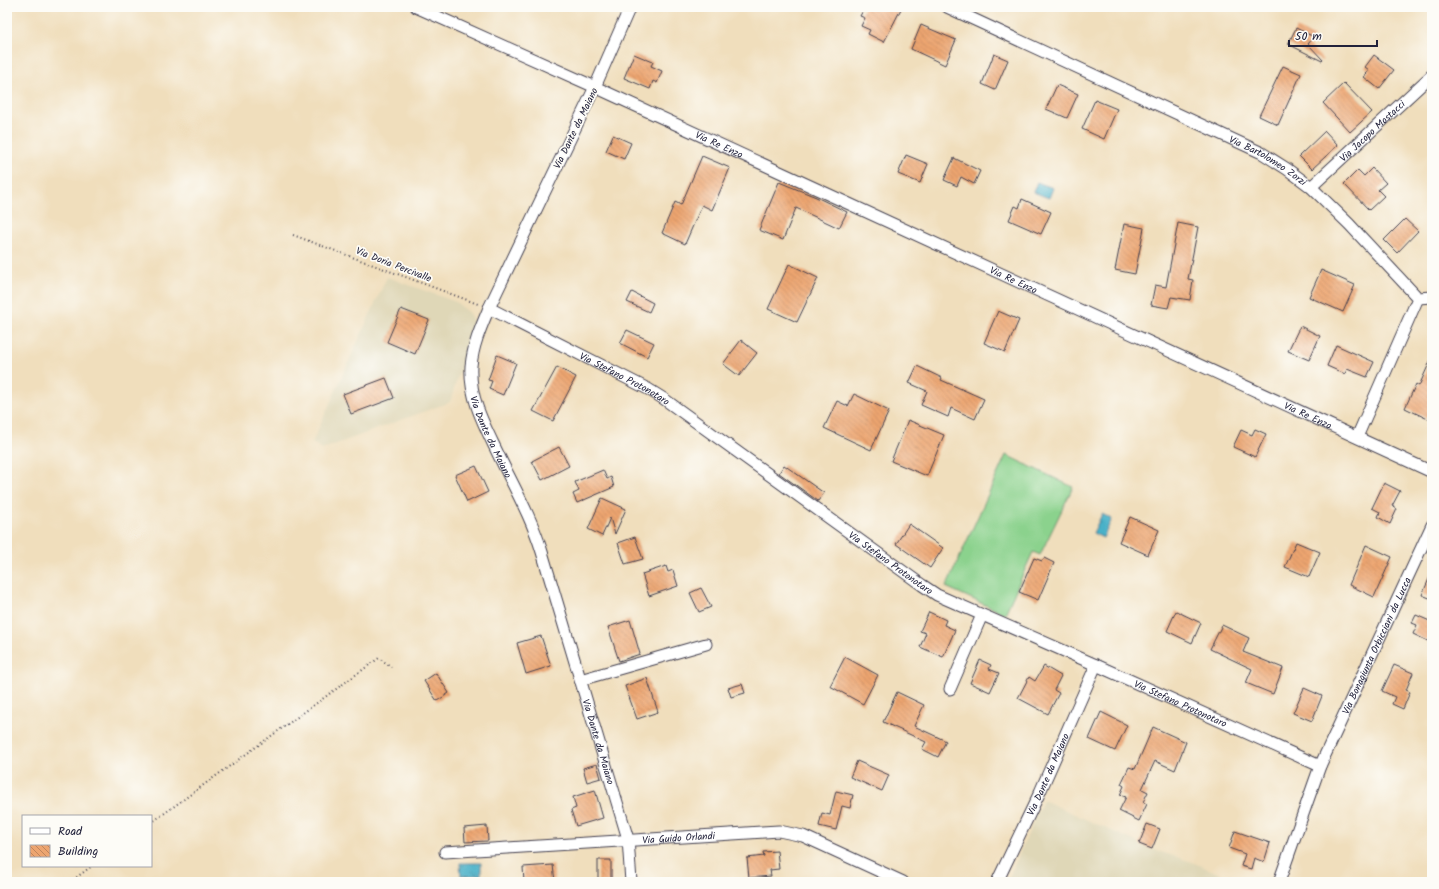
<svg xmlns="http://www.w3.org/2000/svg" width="1439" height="889" font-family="Kalam,sans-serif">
<defs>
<pattern id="water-ripples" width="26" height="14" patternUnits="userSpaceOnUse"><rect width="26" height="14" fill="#49b1c8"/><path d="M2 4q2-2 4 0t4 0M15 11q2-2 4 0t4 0" fill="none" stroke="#3c90a4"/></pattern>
<pattern id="building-back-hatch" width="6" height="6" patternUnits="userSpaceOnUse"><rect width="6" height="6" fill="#eda570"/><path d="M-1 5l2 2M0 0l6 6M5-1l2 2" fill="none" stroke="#c0865d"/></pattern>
</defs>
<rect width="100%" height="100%" fill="#fdfcf7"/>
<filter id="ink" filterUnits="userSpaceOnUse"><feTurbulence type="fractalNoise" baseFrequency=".025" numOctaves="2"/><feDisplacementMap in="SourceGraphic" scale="8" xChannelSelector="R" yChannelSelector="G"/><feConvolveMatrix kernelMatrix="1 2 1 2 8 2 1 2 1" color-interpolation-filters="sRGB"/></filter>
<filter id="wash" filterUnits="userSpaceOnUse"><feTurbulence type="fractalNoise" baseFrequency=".012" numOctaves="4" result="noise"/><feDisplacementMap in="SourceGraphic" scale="16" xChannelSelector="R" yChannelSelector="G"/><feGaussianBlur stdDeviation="0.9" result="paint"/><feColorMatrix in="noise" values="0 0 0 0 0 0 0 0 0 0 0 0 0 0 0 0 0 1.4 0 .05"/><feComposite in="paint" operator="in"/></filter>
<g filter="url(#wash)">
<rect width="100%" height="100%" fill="#f0debc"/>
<!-- built -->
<path fill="#dfd7b7" d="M387 277 456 302 469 313 474 324 450 402 323 449 312 443Z
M1043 800 1152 849 1192 862 1239 882H1007Z"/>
<!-- pitch -->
<path fill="#8bd28d" stroke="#567a64" d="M1006 455 1073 487 1040 555 1033 552 1005 614 946 587Z"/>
<!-- water -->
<path fill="url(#water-ripples)" stroke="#366a82" d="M1037 182 1053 188 1049 198 1033 192Z
M1102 514 1112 519 1103 538 1093 533Z
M460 863H481V875L461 876Z"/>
<g id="blocks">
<!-- building -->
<path fill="url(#building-back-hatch)" d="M865 7H902L884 42 868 34 870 30 861 26 865 18 860 16Z
M921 25 956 40 945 65 911 49Z
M1296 28 1314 37 1308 44 1323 60 1322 61 1288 44Z
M634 54 653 62 651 66 662 71 657 83 653 81 650 89 624 78Z
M994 54 1008 60 995 90 982 84Z
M1374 55 1394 70 1379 89 1364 77 1369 70 1365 67Z
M1283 66 1301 74 1278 125 1259 116Z
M1344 83 1372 112 1350 132 1323 103Z
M1057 85 1078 94 1067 118 1046 109Z
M1095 100 1117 109 1104 139 1082 129Z
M1325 131 1338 145 1312 169 1299 156Z
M613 135 631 143 624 159 606 151Z
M906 155 928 164 920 183 898 174Z
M702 156 730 168 712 210 702 205 685 244 662 233 675 202 681 205Z
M954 158 980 171 974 184 961 177 957 186 944 180Z
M1372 168 1386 183 1378 190 1384 196 1369 210 1344 184 1358 170 1364 176Z
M779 182 816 197 847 212 839 228 796 208 783 240 759 230Z
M1022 199 1051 212 1041 234 1009 220 1015 206 1019 208Z
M1405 219 1418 231 1397 253 1384 240Z
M1178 223 1198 227 1188 279 1193 280 1190 300 1171 297 1168 308 1151 305 1155 285 1166 287Z
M1124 224 1144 228 1135 274 1115 270Z
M789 264 818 278 797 322 768 309Z
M1321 270 1355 285 1343 312 1309 297Z
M632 292 653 303 649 312 627 302Z
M401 309 429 320 415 354 387 342Z
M998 311 1019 320 1005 352 984 343Z
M1300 326 1320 336 1309 360 1288 351Z
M627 330 654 343 647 357 620 343Z
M741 340 757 353 739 376 723 364Z
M1336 345 1374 362 1367 377 1347 369 1345 374 1327 366Z
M497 355 516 363 503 395 489 389 492 381 488 380Z
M1432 357V421L1405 408 1416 384 1419 386Z
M917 366 942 378 941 380 984 399 975 419 951 408 948 417 921 405 927 391 909 383Z
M557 367 576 377 553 421 533 411Z
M386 378 394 398 351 414 343 394Z
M854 394 889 411 871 450 824 428 837 401 848 406Z
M908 420 944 435 927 476 891 461Z
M1255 429 1266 434 1255 457 1233 447 1241 430 1252 435Z
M559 447 569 466 542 480 532 461Z
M784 465 824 493 818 501 779 473Z
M476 466 488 492 467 502 455 475Z
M603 470 607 479 611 477 614 487 577 503 573 494 579 491 575 482Z
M1384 483 1400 491 1392 506 1397 509 1390 524 1378 517 1380 512 1372 508Z
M602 498 626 509 615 534 610 518 602 536 588 529Z
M1130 517 1159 530 1148 555 1119 542Z
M909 524 943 548 930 568 896 544Z
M635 537 643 559 625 564 618 543Z
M1296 542 1320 552 1309 577 1285 567Z
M1366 545 1392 557 1374 597 1349 585Z
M1034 558 1042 561 1044 558 1054 563 1038 600 1019 592Z
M666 566 668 572 673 570 678 586 649 596 642 574Z
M1432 572V599L1422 595Z
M701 588 711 607 699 612 690 593Z
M1176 611 1201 623 1192 643 1167 631Z
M929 612 946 620 944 625 955 630 943 657 920 647 926 633 920 631Z
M1416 615 1432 622V643L1413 634 1417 625 1412 623Z
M630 620 640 654 619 661 608 627Z
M1222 625 1249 638 1243 652 1283 668 1273 694 1246 683 1252 669 1210 649Z
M541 636 551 666 526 674 517 643Z
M845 657 878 675 863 704 830 686Z
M980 660 991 665 989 669 999 673 990 692 970 683Z
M1394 665 1413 673 1406 690 1410 692 1403 709 1392 704 1395 697 1382 691Z
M1044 666 1061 676 1054 690 1059 693 1048 714 1018 698 1029 677 1035 681Z
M436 673 449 693 437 701 424 681Z
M647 678 658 712 637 719 625 686Z
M742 684 745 693 731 697 728 688Z
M1304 688 1322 696 1312 721 1293 713Z
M897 692 924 705 914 726 946 741 938 757 922 749 926 742 883 722Z
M1101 712 1127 725 1115 751 1089 739Z
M1153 727 1186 742 1175 770 1155 761 1142 789 1148 792 1143 802 1147 804 1139 821 1119 811 1126 797 1120 795 1124 786 1121 784 1129 767 1135 769Z
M857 761 889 775 882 791 850 777Z
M597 764 601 778 587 782 583 768Z
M595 790 603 818 576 826 571 810 576 808 573 797Z
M836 791 853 795 850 808 842 806 836 830 819 826 822 813 830 815Z
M1147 824 1160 829 1152 849 1139 844Z
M487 826 488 841 465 842 464 828Z
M1235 831 1270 843 1264 862 1254 858 1251 869 1241 866 1245 854 1229 848Z
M777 851 779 869 770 870 771 876 749 878 747 858 764 856 763 852Z
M598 860H611V882H598Z
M553 865 555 882H524L523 867Z"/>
</g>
</g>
<g filter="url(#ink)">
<use href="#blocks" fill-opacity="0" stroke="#413e4e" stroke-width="1"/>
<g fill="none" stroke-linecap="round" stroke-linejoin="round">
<defs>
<g id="minor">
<path id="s1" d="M416 7 595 87 1432 472"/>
<path id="s2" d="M630 7 595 87 489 308C481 327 473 345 471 366 469 400 486 428 500 458 515 489 532 519 542 552L628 839 631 882"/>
<path id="s3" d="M947 7 1262 153 1287 169 1311 187 1349 224 1418 298 1357 437"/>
<path id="s4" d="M1311 187 1432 75"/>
<path d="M1418 298 1432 297"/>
<path id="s5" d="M489 308 648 389 664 399 922 585 937 595 1096 665 1320 766"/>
<path d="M580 680 706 644"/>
<path d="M950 689 982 615"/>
<path id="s6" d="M445 852 779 831 803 836 903 882"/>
<path id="s7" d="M997 882 1040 792 1096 665"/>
<path id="s8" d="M1279 882 1320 766 1432 525"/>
</g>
</defs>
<!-- minor casing -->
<use href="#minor" stroke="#413e4e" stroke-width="13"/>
<!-- path -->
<path stroke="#413e4e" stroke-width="2" stroke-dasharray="1 3" stroke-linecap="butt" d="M293 235 478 304
M151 823 379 658 393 668
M70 882 92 866"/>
<!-- minor -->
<use href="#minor" stroke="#fff" stroke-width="11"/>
</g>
</g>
<g text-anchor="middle" stroke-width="3.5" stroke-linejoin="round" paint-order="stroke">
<!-- street labels -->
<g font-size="10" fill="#22223b" stroke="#fdfcf7">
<text transform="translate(575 128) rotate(-64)" y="4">Via Dante da Maiano</text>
<text dy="4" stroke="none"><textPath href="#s4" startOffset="83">Via Jacopo Mostacci</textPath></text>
<text dy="4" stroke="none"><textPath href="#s1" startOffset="333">Via Re Enzo</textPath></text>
<text dy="4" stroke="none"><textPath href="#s3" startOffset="356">Via Bartolomeo Zorzi</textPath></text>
<text transform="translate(394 264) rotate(21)" y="4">Via Doria Percivalle</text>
<text dy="4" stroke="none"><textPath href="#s1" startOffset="657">Via Re Enzo</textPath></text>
<text dy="4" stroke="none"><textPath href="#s5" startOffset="153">Via Stefano Protonotaro</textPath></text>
<text dy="4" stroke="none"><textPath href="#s1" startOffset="981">Via Re Enzo</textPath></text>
<text dy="4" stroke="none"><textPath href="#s2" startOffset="468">Via Dante da Maiano</textPath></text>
<text dy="4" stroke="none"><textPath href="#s5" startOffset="477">Via Stefano Protonotaro</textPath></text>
<text dy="4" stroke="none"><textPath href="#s8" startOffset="256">Via Bonagiunta Orbicciani da Lucca</textPath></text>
<text dy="4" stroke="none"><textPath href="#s5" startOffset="800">Via Stefano Protonotaro</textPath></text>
<text dy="4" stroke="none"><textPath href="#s2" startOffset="792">Via Dante da Maiano</textPath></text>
<text dy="4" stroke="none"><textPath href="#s7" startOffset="119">Via Dante da Maiano</textPath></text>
<text dy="4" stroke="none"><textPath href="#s6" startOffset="234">Via Guido Orlandi</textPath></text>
</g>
</g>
<!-- margin -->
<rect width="1439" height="889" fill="none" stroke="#fdfcf7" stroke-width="24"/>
<!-- legend -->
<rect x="22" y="815" width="130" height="52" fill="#fdfcf7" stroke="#a5a5ac"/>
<rect x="30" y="828" width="20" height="6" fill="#ffffff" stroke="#a5a5ac"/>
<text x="58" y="835" font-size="12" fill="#22223b">Road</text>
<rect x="30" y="845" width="20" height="12" fill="url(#building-back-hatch)" stroke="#a5a5ac"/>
<text x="58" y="855" font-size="12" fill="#22223b">Building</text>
<!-- scale -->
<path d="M1289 40v6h88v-6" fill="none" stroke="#22223b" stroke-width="2"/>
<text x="1295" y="40" font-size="12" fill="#22223b" stroke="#fdfcf7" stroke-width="3" paint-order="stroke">50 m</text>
</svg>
